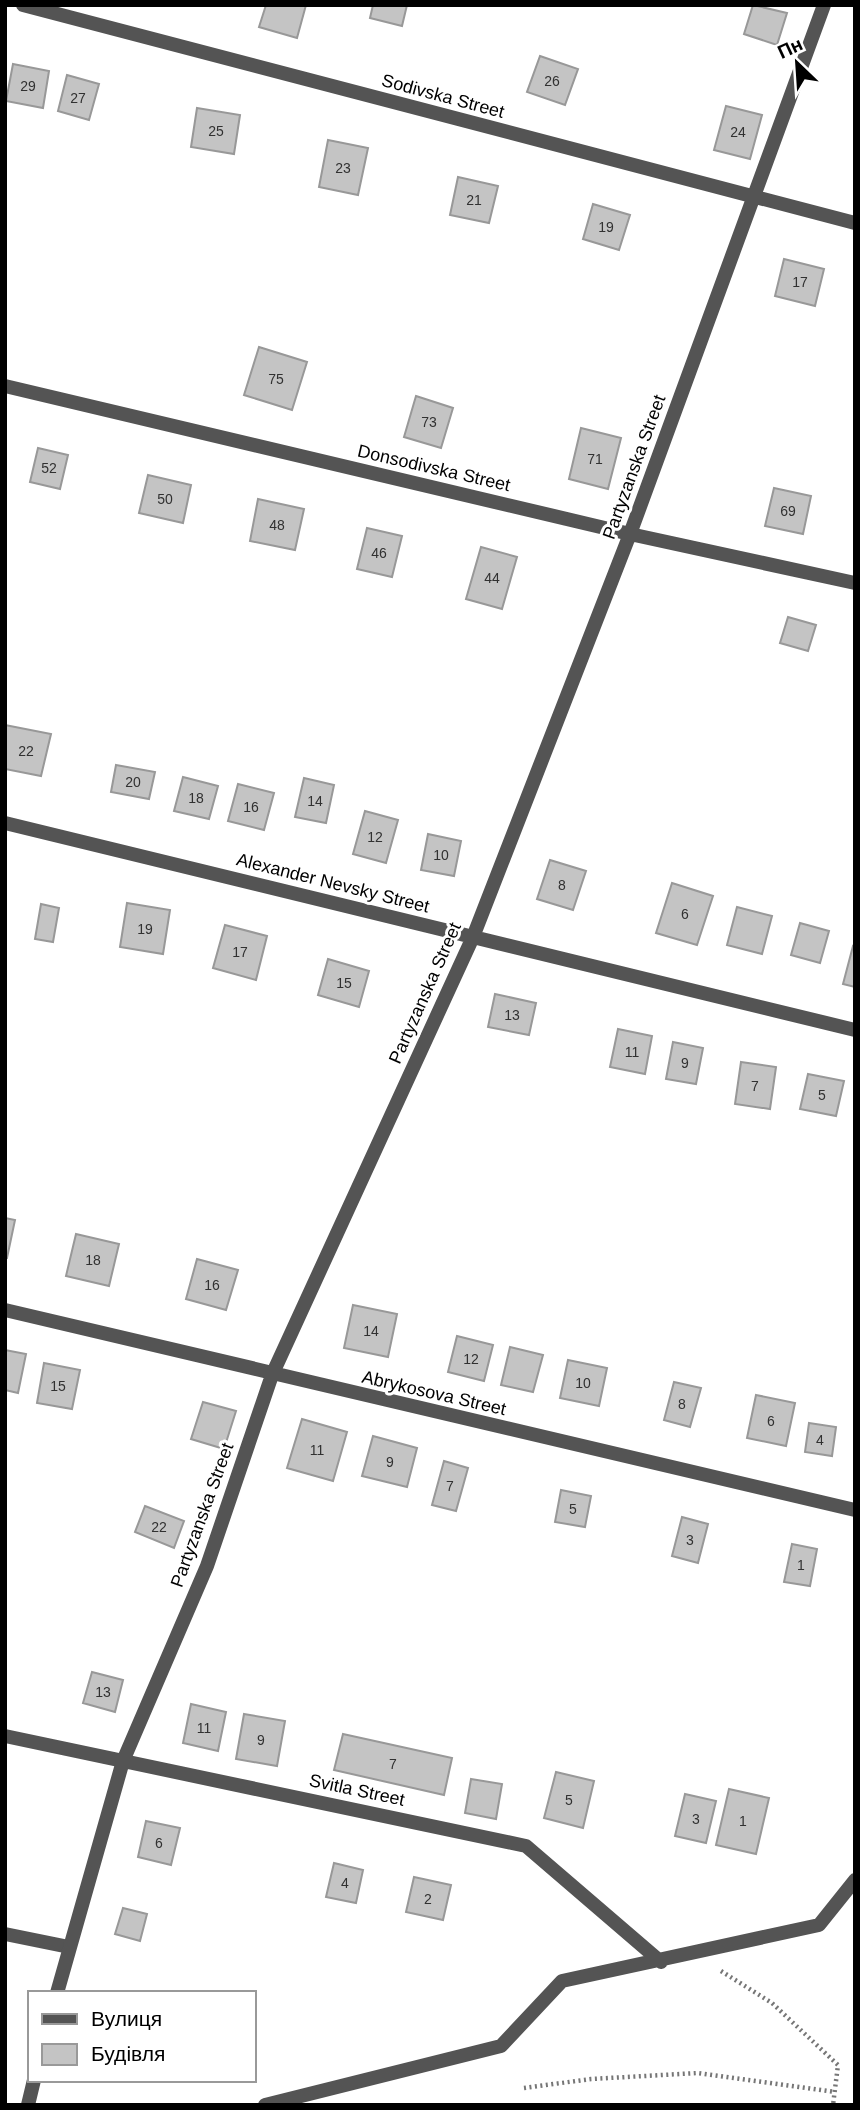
<svg xmlns="http://www.w3.org/2000/svg" width="860" height="2110" font-family="Helvetica,sans-serif">
<rect width="100%" height="100%" fill="#fff"/>
<!-- building -->
<path fill="#c4c4c4" stroke="#989898" stroke-width="2" d="M266 5H306L297 38 259 27Z
M373 5H407L402 26 370 18Z
M753 5 787 13 777 45 744 34Z
M540 56 578 69 565 105 527 92Z
M13 64 49 71 43 108 6 101Z
M67 75 99 84 89 120 58 111Z
M726 106 762 115 750 159 714 150Z
M197 108 240 115 234 154 191 147Z
M328 140 368 148 358 195 319 187Z
M458 177 498 186 489 223 450 215Z
M593 204 630 215 619 250 583 239Z
M784 259 824 269 815 306 775 296Z
M259 347 307 362 292 410 244 395Z
M416 396 453 408 441 448 404 437Z
M581 428 621 438 608 489 569 479Z
M38 448 68 455 60 489 30 482Z
M148 475 191 485 183 523 139 513Z
M774 488 811 496 803 534 765 526Z
M258 499 304 509 295 550 250 541Z
M367 528 402 536 392 577 357 569Z
M481 547 517 557 502 609 466 599Z
M788 617 816 625 808 651 780 643Z
M5 725 51 734 41 776 5 769Z
M116 765 155 772 149 799 111 792Z
M183 777 218 786 209 819 174 811Z
M304 778 334 785 326 823 295 817Z
M238 784 274 793 264 830 228 821Z
M365 811 398 820 386 863 353 854Z
M428 834 461 841 454 876 421 870Z
M550 860 586 871 573 910 537 899Z
M672 883 713 896 697 945 656 933Z
M127 903 170 910 163 954 120 947Z
M41 904 59 908 53 942 35 939Z
M737 907 772 916 762 954 727 945Z
M800 923 829 931 820 963 791 955Z
M225 925 267 936 256 980 213 968Z
M853 946 855 947V987L843 984Z
M328 959 369 971 359 1007 318 995Z
M495 994 536 1003 529 1035 488 1027Z
M618 1029 652 1036 645 1074 610 1067Z
M673 1042 703 1048 696 1084 666 1079Z
M741 1062 776 1067 770 1109 735 1104Z
M808 1074 844 1081 836 1116 800 1109Z
M5 1218 15 1220 7 1258H5Z
M76 1234 119 1244 109 1286 66 1276Z
M197 1259 238 1270 226 1310 186 1299Z
M353 1305 397 1314 388 1357 344 1348Z
M457 1336 493 1345 484 1381 448 1372Z
M510 1347 543 1355 533 1392 501 1385Z
M5 1350 26 1354 18 1393 5 1390Z
M568 1360 607 1368 599 1406 560 1398Z
M44 1363 80 1370 72 1409 37 1403Z
M674 1382 701 1388 690 1427 664 1420Z
M756 1395 795 1403 786 1446 747 1438Z
M203 1402 236 1411 224 1449 191 1439Z
M302 1419 347 1432 333 1481 287 1468Z
M809 1423 836 1427 832 1456 805 1452Z
M373 1436 417 1448 407 1487 362 1476Z
M444 1461 468 1468 456 1511 432 1505Z
M561 1490 591 1496 585 1527 555 1522Z
M145 1506 184 1521 174 1548 135 1532Z
M682 1517 708 1524 698 1563 672 1556Z
M792 1544 817 1549 810 1586 784 1582Z
M92 1672 123 1680 115 1712 83 1703Z
M191 1704 226 1712 218 1751 183 1743Z
M244 1714 285 1721 277 1766 236 1759Z
M343 1734 452 1758 444 1795 334 1770Z
M556 1772 594 1781 583 1828 544 1818Z
M471 1779 502 1784 496 1819 465 1813Z
M729 1789 769 1798 756 1854 716 1845Z
M685 1794 716 1801 706 1843 675 1836Z
M146 1821 180 1828 171 1865 138 1857Z
M334 1863 363 1870 356 1903 326 1897Z
M414 1877 451 1885 443 1920 406 1912Z
M123 1908 147 1914 140 1941 115 1934Z"/>
<g fill="none" stroke-linecap="round" stroke-linejoin="round">
<!-- path -->
<path stroke="#767676" stroke-width="4.5" stroke-dasharray="2 3.5" stroke-linecap="butt" d="M721 1971 772 2003 838 2065 833 2105
M524 2088 591 2079 698 2073 835 2092"/>
<!-- service -->
<path stroke="#545454" stroke-width="14" d="M5 1934 69 1947"/>
<!-- minor -->
<path stroke="#545454" stroke-width="14" d="M23 5 855 223
M5 386 630 534 855 583
M5 823 855 1030
M5 1310 855 1510
M5 1736 526 1846 661 1962
M57 1993 123 1761 207 1566 272 1375 473 937 630 534 824 5
M28 2105 34 2080
M265 2105 501 2046 562 1981 819 1925 855 1880"/>
</g>
<g text-anchor="middle" stroke-width="6" stroke-linejoin="round" paint-order="stroke">
<!-- number labels -->
<g font-size="14" fill="#313131">
<text x="552" y="86">26</text>
<text x="28" y="91">29</text>
<text x="78" y="103">27</text>
<text x="216" y="136">25</text>
<text x="738" y="137">24</text>
<text x="343" y="173">23</text>
<text x="474" y="205">21</text>
<text x="606" y="232">19</text>
<text x="800" y="287">17</text>
<text x="276" y="384">75</text>
<text x="429" y="427">73</text>
<text x="595" y="464">71</text>
<text x="49" y="473">52</text>
<text x="165" y="504">50</text>
<text x="788" y="516">69</text>
<text x="277" y="530">48</text>
<text x="379" y="558">46</text>
<text x="492" y="583">44</text>
<text x="26" y="756">22</text>
<text x="133" y="787">20</text>
<text x="196" y="803">18</text>
<text x="315" y="806">14</text>
<text x="251" y="812">16</text>
<text x="375" y="842">12</text>
<text x="441" y="860">10</text>
<text x="562" y="890">8</text>
<text x="685" y="919">6</text>
<text x="145" y="934">19</text>
<text x="240" y="957">17</text>
<text x="344" y="988">15</text>
<text x="512" y="1020">13</text>
<text x="632" y="1057">11</text>
<text x="685" y="1068">9</text>
<text x="755" y="1091">7</text>
<text x="822" y="1100">5</text>
<text x="93" y="1265">18</text>
<text x="212" y="1290">16</text>
<text x="371" y="1336">14</text>
<text x="471" y="1364">12</text>
<text x="583" y="1388">10</text>
<text x="58" y="1391">15</text>
<text x="682" y="1409">8</text>
<text x="771" y="1426">6</text>
<text x="820" y="1445">4</text>
<text x="317" y="1455">11</text>
<text x="390" y="1467">9</text>
<text x="450" y="1491">7</text>
<text x="573" y="1514">5</text>
<text x="159" y="1532">22</text>
<text x="690" y="1545">3</text>
<text x="801" y="1570">1</text>
<text x="103" y="1697">13</text>
<text x="204" y="1733">11</text>
<text x="261" y="1745">9</text>
<text x="393" y="1769">7</text>
<text x="569" y="1805">5</text>
<text x="696" y="1824">3</text>
<text x="743" y="1826">1</text>
<text x="159" y="1848">6</text>
<text x="345" y="1888">4</text>
<text x="428" y="1904">2</text>
</g>
<!-- street labels -->
<g font-size="18" fill="#000" stroke="#fff">
<text transform="translate(443 96) rotate(15)" y="6">Sodivska Street</text>
<text transform="translate(634 467) rotate(-70)" y="6">Partyzanska Street</text>
<text transform="translate(434 468) rotate(13)" y="6">Donsodivska Street</text>
<text transform="translate(333 883) rotate(14)" y="6">Alexander Nevsky Street</text>
<text transform="translate(425 993) rotate(-66)" y="6">Partyzanska Street</text>
<text transform="translate(434 1393) rotate(13)" y="6">Abrykosova Street</text>
<text transform="translate(202 1515) rotate(-70)" y="6">Partyzanska Street</text>
<text transform="translate(357 1790) rotate(12)" y="6">Svitla Street</text>
</g>
</g>
<!-- border -->
<rect width="860" height="2110" fill="none" stroke="#000000" stroke-width="14"/>
<!-- legend -->
<rect x="28" y="1991" width="228" height="91" fill="#ffffff" stroke="#999999" stroke-width="2"/>
<rect x="42" y="2014" width="35" height="10" fill="#545454" stroke="#999999" stroke-width="2"/>
<text x="91" y="2026" font-size="21" fill="#000000">Вулиця</text>
<rect x="42" y="2044" width="35" height="21" fill="#c4c4c4" stroke="#999999" stroke-width="2"/>
<text x="91" y="2061" font-size="21" fill="#000000">Будівля</text>
<!-- north arrow -->
<g transform="translate(797 63) rotate(335)" stroke="#ffffff" stroke-width="5" paint-order="stroke">
<path d="M0-5L12 26L0 18L-12 26Z" fill="#000000"/>
<text y="-10" font-size="19" font-weight="bold" text-anchor="middle" fill="#000000">Пн</text>
</g>
</svg>
